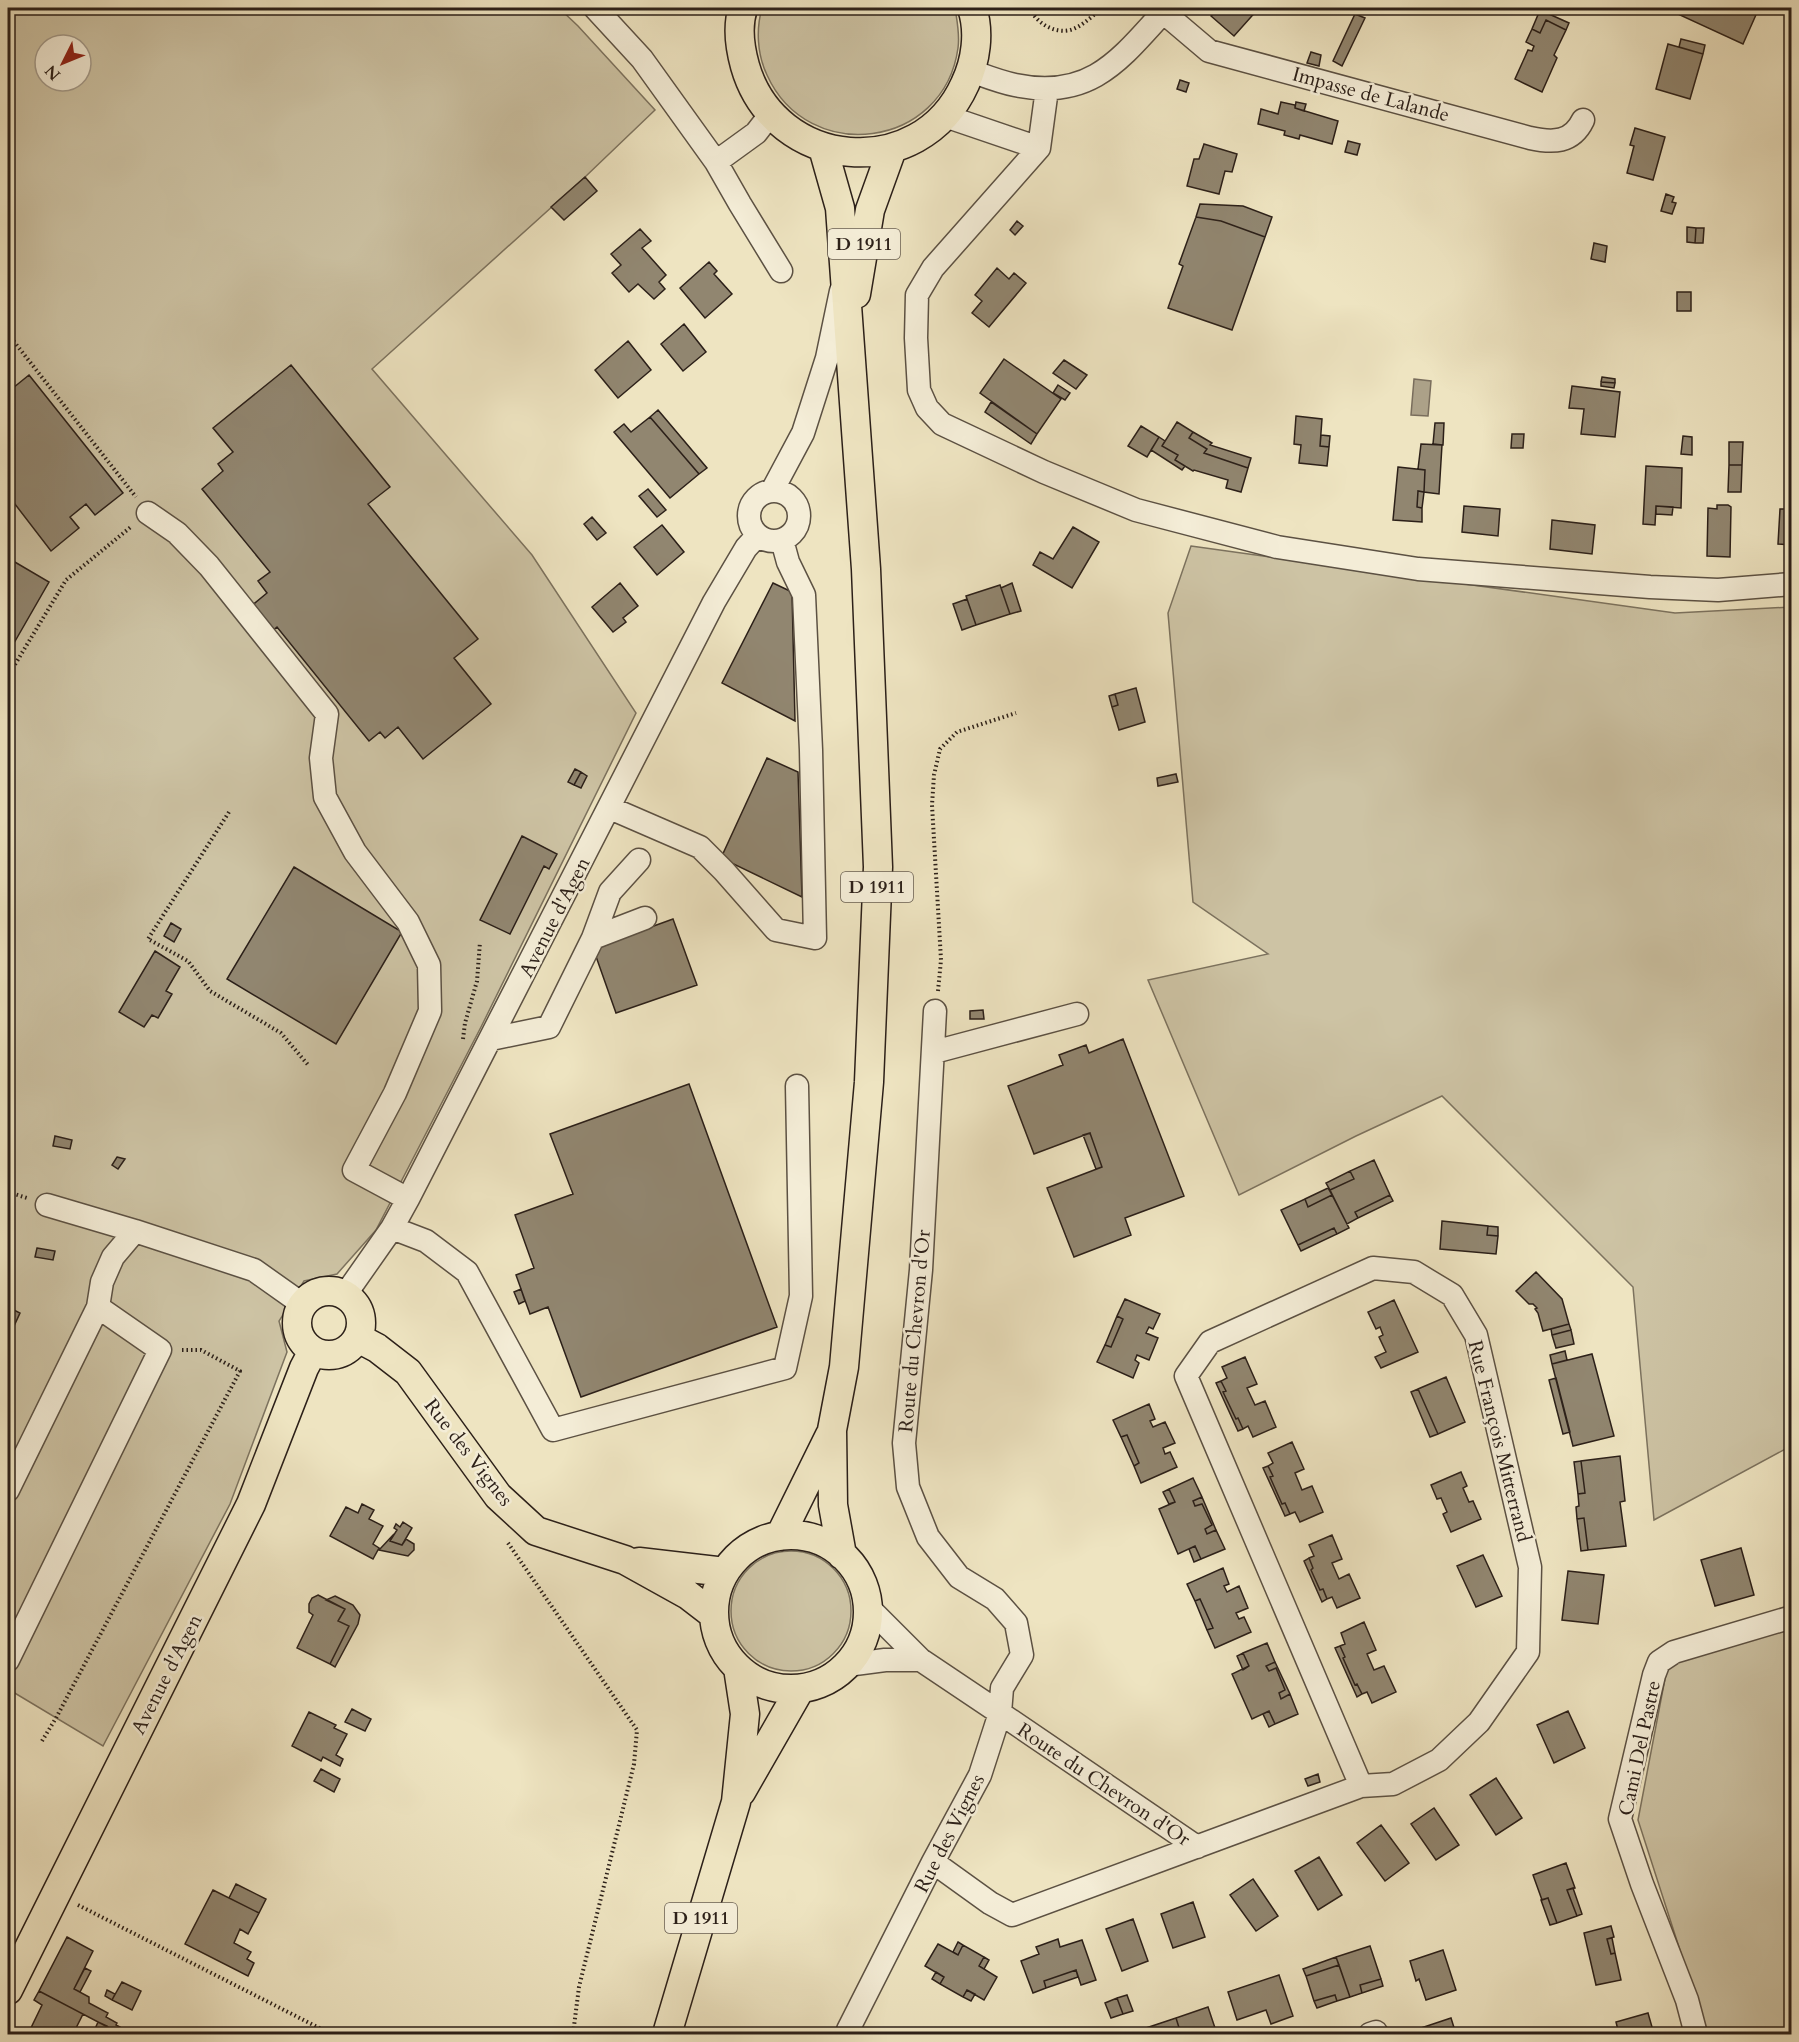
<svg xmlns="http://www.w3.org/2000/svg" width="1799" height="2042" font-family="Cardo,serif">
<rect width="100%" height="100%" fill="#eee4c1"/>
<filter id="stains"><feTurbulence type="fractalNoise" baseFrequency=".00333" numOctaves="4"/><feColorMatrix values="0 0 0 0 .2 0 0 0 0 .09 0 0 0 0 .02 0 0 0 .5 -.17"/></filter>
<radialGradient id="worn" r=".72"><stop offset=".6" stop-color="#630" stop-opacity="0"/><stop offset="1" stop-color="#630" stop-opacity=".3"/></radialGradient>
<!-- green -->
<path fill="#cdc3a4" stroke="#7c725e" stroke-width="1.5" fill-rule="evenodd" d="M8 8H559L578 26 655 110 585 177 372 369 532 555 636 713 481 1027 376 1230 337 1274 304 1281 279 1321 287 1352 230 1504 103 1746 8 1689ZM45 45H81V81H45Z
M762 8H955C957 21 960 34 958 48 944 149 808 166 767 75 757 54 756 29 762 8Z
M1191 546 1675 613 1791 607V1446L1654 1520 1633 1287 1442 1096 1356 1136 1239 1195 1148 980 1268 954 1193 902 1168 613Z
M731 1611a60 60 0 1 1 120 0a60 60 0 1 1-120 0Z
M1791 1627V2034H1707L1638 1820 1668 1663Z"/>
<!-- water -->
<path fill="#aca188" stroke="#796d5c" stroke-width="1.5" d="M1414 379 1431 381 1428 416 1411 415Z"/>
<!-- building -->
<path fill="#918670" stroke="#2c2019" stroke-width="1.5" d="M1218 8H1259L1234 36 1211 16Z
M1670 8H1759L1743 44 1669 10Z
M1540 10 1569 23 1566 30 1546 20 1540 33 1532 29Z
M1355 14 1365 18 1342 66 1333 61Z
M1546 20 1566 30 1554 55 1557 58 1542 92 1515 79 1528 50 1532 51 1534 46 1526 42 1532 29 1540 33Z
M1681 39 1705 45 1703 54 1679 47Z
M1668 44 1703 54 1690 99 1656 89Z
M1311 52 1321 55 1319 66 1307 63Z
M1180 80 1189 83 1186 92 1177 89Z
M1281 102 1295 105V108L1338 121 1332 144 1300 135 1299 139 1284 135 1285 131 1258 124 1261 109 1278 114Z
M1296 102 1306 104 1304 111 1295 108Z
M1635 128 1665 137 1653 180 1627 173 1634 146 1630 145Z
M1348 141 1360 144 1357 155 1345 152Z
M1204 144 1237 154 1232 172 1225 171 1219 194 1187 186 1194 159H1199Z
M585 177 597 191 564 220 551 207Z
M1666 194 1674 197 1672 202 1676 203 1672 214 1661 211Z
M1200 204 1243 206 1272 217 1265 237 1221 221 1196 217Z
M1196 217 1221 221 1265 237 1232 330 1168 308 1183 266 1179 264Z
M1017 221 1023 226 1015 235 1010 230Z
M1687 227 1696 228 1695 243 1687 242Z
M1696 228H1704L1703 243H1695Z
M640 229 651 241 642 248 666 275 659 282 665 289 654 299 638 284 629 292 612 273 621 265 611 254Z
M1594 243 1607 246 1605 262 1591 259Z
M709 262 717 271 714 274 732 294 705 318 680 288Z
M997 268 1009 279 1014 273 1026 283 989 327 972 313 982 301 975 295Z
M1677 292H1691V311H1677Z
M684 324 706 352 683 371 661 344Z
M628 341 651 370 618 398 595 370Z
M1004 359 1061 399 1037 434 980 393Z
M1064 360 1087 375 1076 389 1053 373Z
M291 365 390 487 368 504 478 639 454 658 491 704 423 759 398 727 385 738 380 732 369 741 277 627 271 632 250 607 267 593 258 581 270 572 202 489 223 471 218 464 233 452 213 428Z
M29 375 123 493 95 515 86 504 70 517 79 528 51 551 8 495V392Z
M1602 377 1615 379V383L1601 382Z
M1601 382 1615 383 1614 388 1601 386Z
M1058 385 1070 393 1065 400 1053 393Z
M1572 386 1620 392 1615 437 1581 434 1584 409 1569 408Z
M991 402 1037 434 1031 444 985 412Z
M658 410 707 468 699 474 650 417Z
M1296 416 1322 419 1320 446 1329 447 1327 466 1299 463 1301 445 1294 444Z
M650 417 699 474 670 498 614 432 624 424 631 432Z
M1177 422 1193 432 1189 438 1207 449 1204 453 1248 468 1241 492 1226 488 1228 480 1194 470 1193 471 1175 460 1178 455 1162 446Z
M1435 423H1444L1443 445 1433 444Z
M1141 426 1159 437 1147 457 1128 446Z
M1193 432 1212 443 1210 445 1251 458 1248 468 1204 453 1207 449 1189 438Z
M1512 434H1524L1523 448H1511Z
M1321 435 1330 436 1329 447 1320 446Z
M1683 436 1692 437V455L1681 454Z
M1159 437 1165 441 1162 446 1178 455 1175 460 1185 466 1182 470 1151 450Z
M1729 442H1743L1742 465H1729Z
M1421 444 1442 445 1439 494 1424 492 1425 470 1418 469Z
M1729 465H1742L1741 492H1728Z
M1646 466 1682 468 1681 508 1656 506 1655 525 1643 524Z
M1398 467 1425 470 1424 492 1418 491 1417 507 1422 508V522L1393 520Z
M648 489 666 510 657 517 639 496Z
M1418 491 1424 492 1422 508 1417 507Z
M1717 505H1728L1731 507 1730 557 1707 556 1708 508 1717 509Z
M1464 506 1500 509 1498 536 1462 532Z
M1656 506 1673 507 1672 515 1656 514Z
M1780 509H1792V545L1778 544Z
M592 517 606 533 597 540 584 524Z
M1552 520 1595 525 1592 554 1550 549Z
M662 525 684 552 657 575 634 547Z
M1073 527 1099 542 1072 588 1033 565 1040 552 1053 559Z
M8 558 49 582 14 643 8 639Z
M620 583 638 606 623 618 626 622 613 632 592 607Z
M773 583 792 592 795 721 722 683Z
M1012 583 1021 611 1010 614 1001 588Z
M1000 585 1010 614 976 625 966 596Z
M967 599 976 625 962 630 953 604Z
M1136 688 1145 722 1119 730 1112 707 1118 705 1115 694Z
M1115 694 1118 705 1112 707 1109 696Z
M767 758 798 772 802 897 721 858Z
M575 769 581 772 574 785 568 782Z
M581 772 587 776 581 788 574 785Z
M1176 774 1178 782 1158 786 1157 778Z
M522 836 557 854 549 869 544 866 510 934 480 920Z
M294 867 402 932 336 1044 227 979Z
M673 919 697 985 616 1013 593 948Z
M171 923 181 929 174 942 164 936Z
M155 951 180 967 166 991 172 994 158 1018 152 1015 144 1027 119 1012Z
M983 1010 984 1019H970V1011Z
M1123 1039 1184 1196 1125 1218 1131 1235 1074 1257 1047 1188 1102 1167 1090 1133 1034 1154 1008 1086 1063 1065 1059 1055 1086 1045 1089 1053Z
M689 1084 777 1327 581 1397 548 1307 530 1314 526 1303 516 1275 534 1268 515 1215 573 1194 550 1134Z
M1090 1133 1102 1167 1096 1169 1083 1135Z
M55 1136 72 1140 70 1149 53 1146Z
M117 1157 125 1159 118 1169 112 1165Z
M1374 1160 1390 1195 1355 1212 1358 1218 1347 1224 1330 1190 1354 1179 1350 1171Z
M1350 1171 1354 1179 1330 1190 1326 1183Z
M1328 1188 1332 1195 1308 1207 1305 1199Z
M1332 1195 1349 1228 1337 1234 1334 1228 1298 1245 1281 1210 1305 1199 1308 1207Z
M1390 1195 1393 1201 1358 1218 1355 1212Z
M1442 1221 1488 1226 1487 1235 1498 1236 1496 1254 1440 1249Z
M1488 1226 1498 1227V1236L1487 1235Z
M1334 1228 1337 1234 1301 1251 1298 1245Z
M37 1248 55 1251 53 1260 35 1257Z
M1536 1272 1562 1299 1569 1324 1543 1331 1538 1313 1535 1309 1537 1308 1533 1304H1529L1516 1291Z
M521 1289 525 1301 519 1304 514 1292Z
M1125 1299 1160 1314 1153 1329 1149 1327 1146 1333 1158 1338 1149 1360 1137 1355 1135 1360 1139 1363 1133 1378 1097 1362 1105 1345 1111 1347 1123 1319 1117 1316Z
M1394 1300 1418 1352 1381 1368 1375 1357 1386 1352 1379 1337 1383 1335 1380 1327 1376 1329 1368 1312Z
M8 1307 20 1313 8 1339Z
M1117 1316 1123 1319 1111 1347 1105 1345Z
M1569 1324 1571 1330 1552 1335 1551 1329Z
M1571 1330 1574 1344 1556 1348 1552 1335Z
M1565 1351 1567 1360 1552 1364 1550 1355Z
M1592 1354 1614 1436 1573 1446 1552 1364Z
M1245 1357 1257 1384 1247 1388 1255 1405 1265 1401 1276 1427 1253 1437 1248 1426 1243 1429 1238 1418 1236 1419 1223 1392 1226 1391 1221 1381 1227 1378 1222 1367Z
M1446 1377 1465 1422 1438 1434 1418 1389Z
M1556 1378 1570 1432 1563 1434 1549 1380Z
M1221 1381 1226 1391 1223 1392 1236 1419 1238 1418 1243 1429 1238 1431 1216 1383Z
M1418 1389 1438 1434 1430 1437 1411 1392Z
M1149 1404 1155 1419 1150 1421 1153 1427 1165 1422 1175 1443 1163 1448 1165 1454 1170 1452 1177 1467 1141 1483 1134 1466 1139 1463 1127 1435 1121 1437 1113 1420Z
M1127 1435 1139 1463 1134 1466 1121 1437Z
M1292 1442 1304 1469 1295 1473 1302 1490 1312 1486 1323 1512 1300 1522 1295 1512 1290 1514 1285 1503 1282 1504 1270 1477 1273 1476 1268 1466 1273 1463 1268 1453Z
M1620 1456 1625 1501 1620 1502 1626 1546 1588 1550 1584 1518 1577 1519 1576 1507 1579 1506 1578 1494 1585 1493 1581 1461Z
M1581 1461 1585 1493 1578 1494 1574 1462Z
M1268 1466 1273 1476 1270 1477 1282 1504 1285 1503 1290 1514 1285 1516 1263 1468Z
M1461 1472 1467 1486 1463 1488 1469 1502 1473 1501 1481 1519 1451 1532 1443 1514 1447 1512 1441 1498 1437 1499 1431 1485Z
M1193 1478 1202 1497 1193 1501 1195 1506 1202 1504 1212 1525 1205 1529 1207 1534 1216 1530 1225 1549 1201 1559 1195 1546 1178 1554 1159 1509 1175 1502 1169 1489Z
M1169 1489 1175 1502 1169 1504 1163 1492Z
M1202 1497 1216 1530 1207 1534 1205 1529 1212 1525 1202 1504 1195 1506 1193 1501Z
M362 1504 374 1510 369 1519 383 1526 373 1544 379 1548 373 1559 330 1536 346 1507 358 1513Z
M1584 1518 1588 1550 1581 1551 1577 1519Z
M403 1522 412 1528 402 1545 390 1541 397 1530 394 1528 396 1524 400 1527Z
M394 1534 390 1541 402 1545 406 1539 414 1544V1550L408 1556 379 1550Z
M1332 1535 1342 1559 1332 1563 1339 1579 1349 1574 1360 1598 1337 1608 1332 1597 1327 1599 1323 1589 1320 1590 1311 1570 1313 1568 1309 1558 1314 1556 1309 1545Z
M1195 1546 1201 1559 1194 1562 1189 1549Z
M1741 1548 1754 1595 1715 1606 1701 1560Z
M1483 1555 1502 1596 1476 1607 1457 1566Z
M1309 1558 1313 1568 1311 1570 1320 1590 1323 1589 1327 1599 1322 1602 1304 1561Z
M1223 1568 1229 1584 1224 1586 1227 1592 1239 1586 1248 1608 1236 1613 1239 1619 1244 1617 1251 1632 1215 1648 1207 1630 1213 1628 1200 1599 1195 1601 1187 1584Z
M1568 1571 1604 1575 1598 1624 1562 1620Z
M318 1595 345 1609 338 1621 349 1626 330 1664 297 1648 313 1615 309 1612V1604L312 1598Z
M335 1596 353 1605 360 1615 358 1624 335 1667 330 1664 349 1626 338 1621 345 1609 326 1600Z
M1200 1599 1213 1628 1207 1630 1195 1601Z
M1364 1622 1376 1650 1367 1654 1374 1670 1384 1666 1396 1692 1372 1703 1367 1692 1362 1694 1357 1684 1355 1685 1343 1658 1345 1657 1340 1646 1345 1644 1341 1633Z
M1267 1643 1275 1662 1266 1666 1269 1671 1276 1668 1285 1690 1279 1693 1281 1699 1290 1694 1298 1714 1275 1724 1269 1711 1252 1719 1232 1674 1249 1666 1243 1653Z
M1340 1646 1345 1657 1343 1658 1355 1685 1357 1684 1362 1694 1357 1697 1335 1648Z
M1243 1653 1249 1666 1243 1670 1237 1656Z
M1275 1662 1290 1694 1281 1699 1279 1693 1285 1690 1276 1668 1269 1671 1266 1666Z
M352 1709 371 1719 365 1731 345 1722Z
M1269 1711 1275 1724 1269 1727 1263 1714Z
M1568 1711 1585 1748 1554 1763 1537 1725Z
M309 1712 336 1725 334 1728 347 1734 336 1755 343 1759 340 1766 323 1757 321 1761 292 1746Z
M321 1769 340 1779 334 1792 314 1781Z
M1318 1774 1320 1782 1308 1786 1305 1779Z
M1496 1778 1522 1818 1496 1835 1470 1795Z
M1434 1808 1459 1845 1436 1860 1411 1824Z
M1381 1825 1409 1863 1385 1881 1357 1843Z
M1319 1857 1342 1895 1318 1910 1295 1871Z
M1566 1863 1575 1888 1567 1890 1577 1916 1557 1923 1548 1898 1542 1900 1533 1875Z
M1253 1879 1278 1916 1256 1931 1230 1895Z
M236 1884 266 1899 259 1913 229 1898Z
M1573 1888 1582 1914 1577 1916 1567 1890Z
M213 1890 259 1913 248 1934 240 1929 234 1943 251 1952 247 1959 254 1963 248 1976 185 1944Z
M1548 1898 1557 1923 1550 1925 1541 1900Z
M1193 1902 1205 1937 1173 1948 1161 1914Z
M1133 1919 1148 1961 1122 1971 1106 1929Z
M1611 1926 1614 1937 1607 1939 1611 1954 1615 1953 1621 1980 1596 1985 1584 1933Z
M67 1937 93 1951 74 1989 89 1997V2003L108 2013 106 2017 117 2023 116 2025 120 2027 117 2032 39 1991Z
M1612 1938 1615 1953 1611 1954 1607 1939Z
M1058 1939 1060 1947 1082 1940 1096 1980 1081 1985 1076 1970 1044 1981 1046 1988 1033 1993 1021 1961 1039 1954 1036 1947Z
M958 1942 963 1945 958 1955 953 1952Z
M938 1944 958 1955 963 1945 984 1957 979 1966 997 1977 984 2000 967 1990 963 1997 940 1984 944 1977 925 1966Z
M1370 1946 1381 1979 1360 1985 1362 1993 1350 1997 1336 1957Z
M1443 1950 1456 1990 1426 2000 1419 1979 1416 1981 1410 1961Z
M984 1957 989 1960 984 1969 979 1966Z
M1336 1957 1339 1965 1306 1976 1303 1969Z
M1339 1965 1350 1997 1337 2001 1335 1995 1314 2001 1306 1976Z
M85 1968 91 1971 80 1992 74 1989Z
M1076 1970 1078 1977 1046 1988 1044 1981Z
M936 1972 944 1977 940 1984 932 1979Z
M1279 1975 1293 2016 1271 2024 1266 2010 1237 2020 1228 1992Z
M1381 1979 1383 1986 1362 1993 1360 1985Z
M122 1982 141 1991 132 2010 112 2000Z
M107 1990 115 1994 112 2000 105 1996Z
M967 1990 975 1994 971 2001 963 1997Z
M39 1991 83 2014 73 2034H28L42 2005 34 2000Z
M1127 1995 1133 2011 1123 2014 1117 1998Z
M1335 1995 1337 2001 1317 2008 1314 2001Z
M1117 1998 1123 2014 1111 2018 1105 2003Z
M1208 2007 1217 2034H1181L1176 2018Z
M1648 2013 1654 2034H1619L1616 2022Z
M1176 2018 1181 2034H1142L1140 2030Z
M1451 2018 1456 2034H1423L1421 2028Z
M98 2022 107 2026 103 2033 95 2029Z"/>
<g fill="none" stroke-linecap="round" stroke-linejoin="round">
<defs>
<path id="minor" d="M595 8 642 59 716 162 756 133 770 115
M1163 12 1209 51 1530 138C1553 143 1572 143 1583 120
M971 71C985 76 1000 82 1015 85 1092 101 1121 58 1167 8
M945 116 1039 148
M1039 148 933 268 917 295 916 338 919 390 927 408 942 424 1044 472 1136 510 1277 547 1418 569 1650 587 1718 590 1792 584
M1039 148 1047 89
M716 162 740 204 781 271
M749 516a25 25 0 1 1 50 0a25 25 0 1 1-50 0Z
M772 491 803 433 827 358 841 291
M148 513 177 533 209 566 327 714 321 758 325 797 355 852 408 922 429 965 430 1011 395 1093 354 1170 408 1199
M610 808 700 847 724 871 776 930 815 938 811 750 804 595 788 562 782 540
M593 938 645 918
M935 1011 921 1270 904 1443 908 1487 928 1537 959 1577 995 1599 1016 1623 1022 1655 1002 1688 1000 1713 1197 1847
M491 1039 549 1027 593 938 610 892 639 860
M934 1052 1077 1014
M47 1205 135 1231 254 1270 302 1304
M392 1228 426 1241 467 1272 553 1430 785 1368 801 1296 797 1086
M345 1295 392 1228 408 1199 714 602 746 548 757 536
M8 1490 98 1307 102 1282 113 1257 135 1231
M8 1660 160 1350 98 1307
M847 1665 885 1660H921
M933 1862 990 1903 1012 1915 1361 1786 1393 1784 1439 1760 1479 1722 1528 1652 1530 1567 1476 1335 1452 1295 1414 1272 1373 1268 1210 1342 1186 1376 1361 1786
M849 2034 848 2030 933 1862 980 1775 1000 1713 921 1660 867 1606
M1370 2034 1376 2032 1377 2034
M1696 2034 1687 2000 1642 1884 1620 1819 1654 1675 1659 1662 1674 1652 1792 1617"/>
<path id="major" d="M743 8C737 26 740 48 745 66 775 171 920 184 965 84 976 61 980 32 972 8
M823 148 840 208 866 569 878 867 869 1082 844 1367 832 1430 833 1505 842 1555
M856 294 870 210 892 149
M297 1323a32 32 0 1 1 64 0a32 32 0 1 1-64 0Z
M358 1338 377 1348 408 1372 498 1496 536 1531 625 1560 688 1595 714 1615
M714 1612a77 77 0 1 1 154 0a77 77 0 1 1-154 0Z
M780 1536 830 1435
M639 1562 725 1572
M741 1792 800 1689
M8 1990 251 1504 304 1368 313 1351
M667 2034 736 1802 745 1714 738 1668"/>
</defs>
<!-- minor casing -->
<use href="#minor" stroke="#5c5143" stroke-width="25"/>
<!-- major casing -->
<use href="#major" stroke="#2c2019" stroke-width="31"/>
<!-- path -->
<path stroke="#2c2019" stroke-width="4" stroke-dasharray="1.5 3" stroke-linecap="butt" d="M1030 8C1035 22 1054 34 1070 30 1082 27 1093 15 1102 8
M8 334 136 497
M8 676 66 580 132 526
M229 812 148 939 188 961 210 991 281 1033 309 1066
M938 991 941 960 932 805 934 775 940 749 957 732 1016 713
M463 1039 465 1023 477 981 480 942
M8 1192 27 1198
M508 1543 637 1730 634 1764 579 1987 573 2034
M42 1741 56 1718 240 1371 201 1350H181
M78 1905 331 2034"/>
<!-- minor -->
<use href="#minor" stroke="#f4edd7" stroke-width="22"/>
<!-- major -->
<use href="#major" stroke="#eee4c1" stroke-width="28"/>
</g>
<g text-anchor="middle" stroke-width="5" stroke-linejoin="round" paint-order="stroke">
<!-- shield labels -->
<g fill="#f4edd7" stroke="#685e52" stroke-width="1.5">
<rect x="828" y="229" width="72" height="30" rx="4.5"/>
<rect x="841" y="872" width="72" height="30" rx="4.5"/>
<rect x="665" y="1903" width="72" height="30" rx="4.5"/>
</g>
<g font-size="18" font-weight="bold" fill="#2c2019">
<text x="864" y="250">D 1911</text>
<text x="877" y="893">D 1911</text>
<text x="701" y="1924">D 1911</text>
</g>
<!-- street labels -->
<g font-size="20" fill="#2c2019" stroke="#f4edd7">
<text transform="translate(1371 94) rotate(15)" y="7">Impasse de Lalande</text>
<text transform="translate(554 917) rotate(-63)" y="7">Avenue d'Agen</text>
<text transform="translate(914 1331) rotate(-85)" y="7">Route du Chevron d'Or</text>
<text transform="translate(1500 1441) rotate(76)" y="7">Rue François Mitterrand</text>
<text transform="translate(469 1452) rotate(52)" y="7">Rue des Vignes</text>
<text transform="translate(166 1674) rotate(-63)" y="7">Avenue d'Agen</text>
<text transform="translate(1639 1748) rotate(-78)" y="7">Cami Del Pastre</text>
<text transform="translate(1104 1784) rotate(34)" y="7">Route du Chevron d'Or</text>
<text transform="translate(949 1833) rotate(-63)" y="7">Rue des Vignes</text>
</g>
</g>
<!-- margin -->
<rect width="1799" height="2042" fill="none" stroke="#eee4c1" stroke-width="30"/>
<rect x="9" y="9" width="1781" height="2024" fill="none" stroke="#2c2019" stroke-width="3"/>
<rect x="15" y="15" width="1769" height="2012" fill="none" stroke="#2c2019" stroke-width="1.5"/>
<!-- north arrow -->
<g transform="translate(63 63) rotate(227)"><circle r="28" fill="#f4edd7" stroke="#a49b8b" stroke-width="1.5"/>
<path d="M0-4.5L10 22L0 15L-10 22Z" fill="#8f2418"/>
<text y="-9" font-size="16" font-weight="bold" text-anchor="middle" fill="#2c2019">N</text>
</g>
<rect width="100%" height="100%" filter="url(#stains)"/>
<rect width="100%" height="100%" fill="url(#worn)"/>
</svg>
